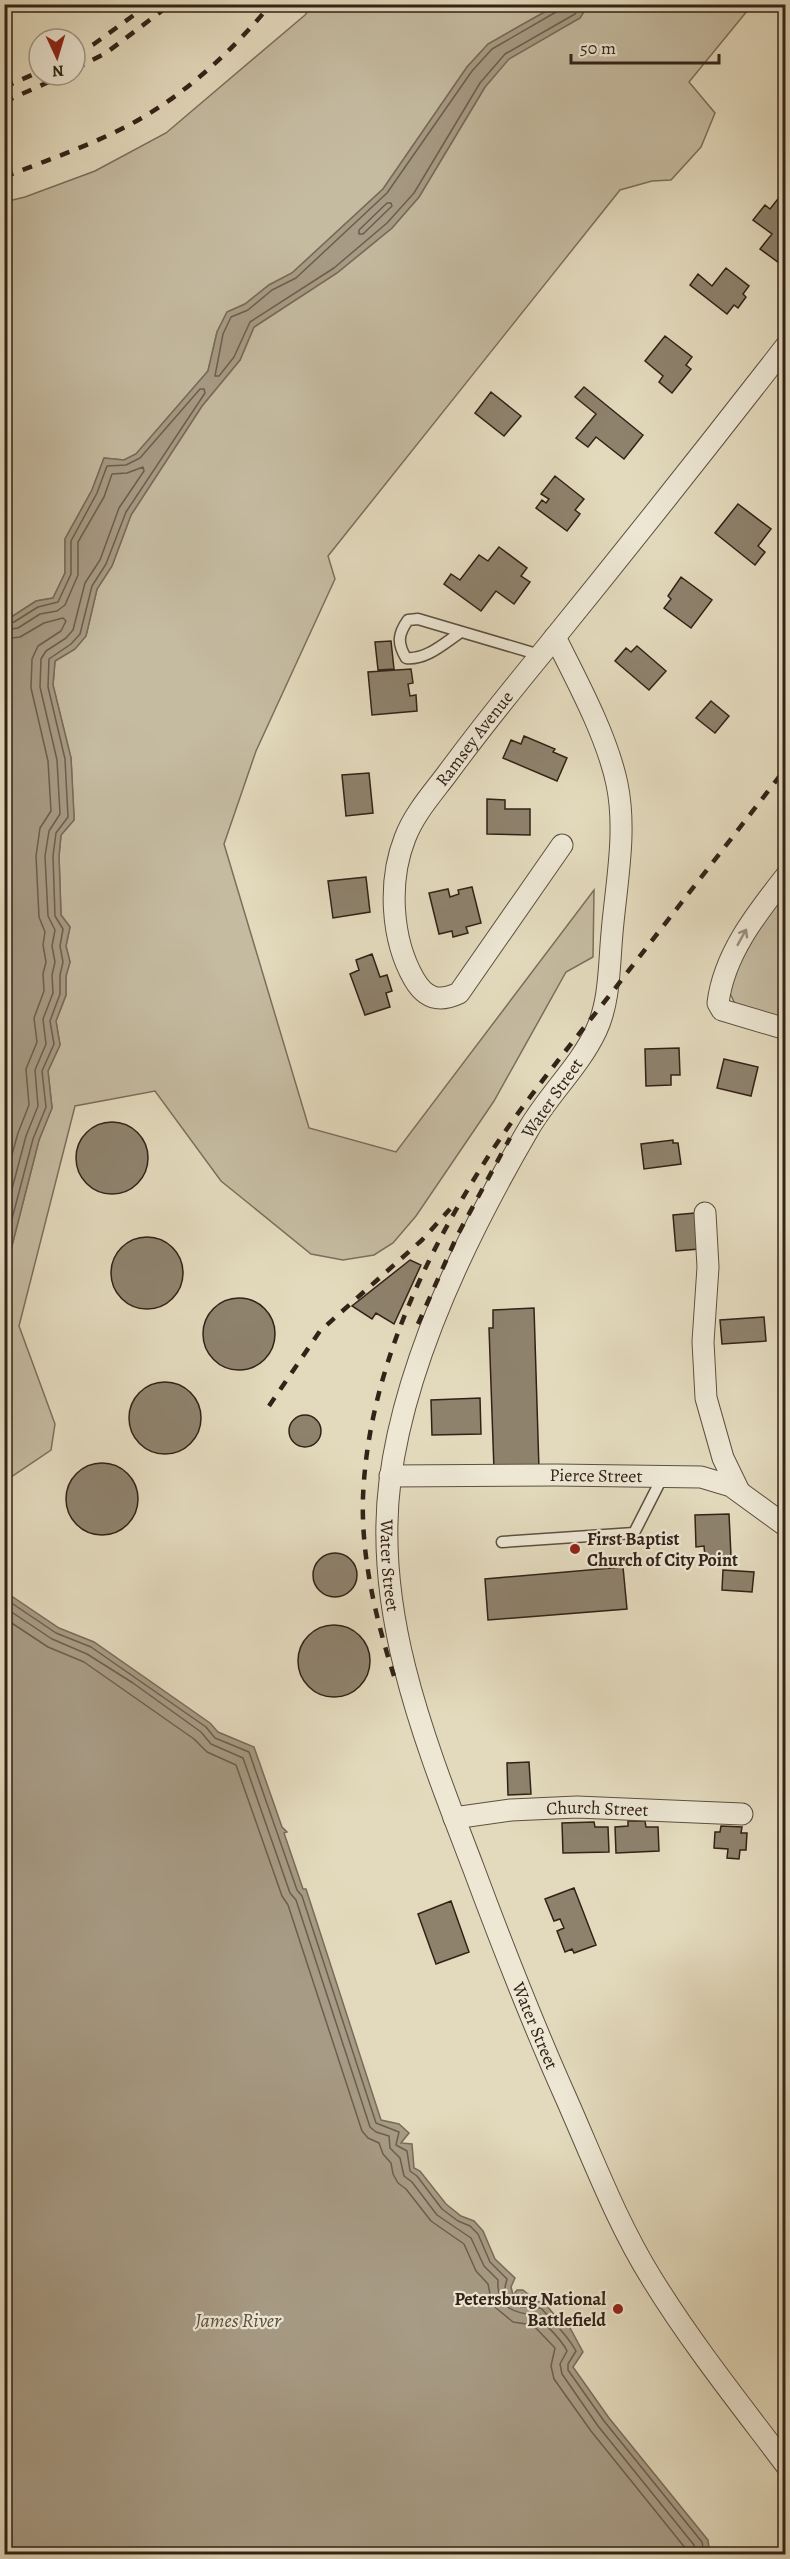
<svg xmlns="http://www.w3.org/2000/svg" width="790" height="2559" font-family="Alegreya,serif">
<rect width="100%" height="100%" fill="#e3dabd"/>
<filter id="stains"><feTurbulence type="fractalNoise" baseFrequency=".00333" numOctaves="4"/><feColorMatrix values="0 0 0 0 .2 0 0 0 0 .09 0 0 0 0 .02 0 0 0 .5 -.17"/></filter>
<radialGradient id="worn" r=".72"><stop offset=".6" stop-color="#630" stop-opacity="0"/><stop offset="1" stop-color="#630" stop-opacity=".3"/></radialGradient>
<!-- green -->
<path fill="#c5bba1" stroke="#7c6e5c" stroke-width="1.5" d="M313 5H557L488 44 467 67 383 189 292 273 269 285 245 304 227 312 217 332 208 371 136 454 124 460 104 458 92 490 65 539V573L53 598 36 601 13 616 5 617 4 202 25 197 95 171 166 133 305 15Z
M588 5H752L689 82 715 113 701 147 671 180 652 181 620 190 328 556 335 579 256 751 224 844 309 1128 396 1152 594 890 593 957 566 972 494 1101 416 1216 393 1243 374 1255 343 1260 311 1254 221 1181 155 1091 75 1106 19 1326 55 1424 51 1450 5 1481 4 1400 7 1390 4 1380 5 1273 39 1140 52 1108 48 1071 60 1045 56 1021 66 995V976L70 962 66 946 70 927 61 915 59 856 61 835 74 820 71 758 53 685 55 661 75 649 86 636 97 589 112 566 131 515 202 406 240 360 254 327 337 273 392 228 419 197 485 87 509 58 580 18Z
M785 891V1023L737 1008 727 987 759 928Z"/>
<!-- water -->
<path fill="#a79b85" stroke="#786b59" stroke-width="1.5" d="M557 5H588L580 18 509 59 485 87 419 197 392 228 337 273 254 327 240 360 202 406 131 515 112 566 97 589 86 636 75 649 55 661 53 685 71 758 74 815V820L61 835 59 856 61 915 70 927 66 946 70 962 66 976V995L56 1021 60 1045 48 1071 52 1108 39 1140 5 1273V617L13 616 36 601 53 598 65 573V539L92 490 104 458 124 460 136 454 208 371 217 332 227 312 245 304 269 285 292 273 383 189 467 67 488 44Z
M4 1591 59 1628 94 1642 210 1723 218 1732 254 1747 282 1827 287 1832 284 1833 303 1889H306L381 2120 399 2124 409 2133 401 2143 412 2144 414 2168 420 2171 446 2204 461 2216 474 2221 483 2231 495 2259 515 2278 511 2287 513 2295 517 2290H523L528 2294 522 2297V2301L544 2302 564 2327 569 2326 583 2352 573 2367 609 2418 708 2540 710 2554H5Z"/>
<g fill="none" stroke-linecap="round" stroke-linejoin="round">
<!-- shore -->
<path stroke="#6c5e4e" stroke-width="1.5" d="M559 4 556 12 492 49 472 71 387 193 296 278 272 290 248 310 231 317 223 334 215 376H219L234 357 250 322 334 268 387 223 414 193 480 83 505 54 575 14 581 4
M387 203H391L392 206 363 234H359V230Z
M4 623 14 622 38 607 58 602 71 574V541L97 493 107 466 126 465 140 458 200 389H204L205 393 126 512 106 564 92 586 80 634 71 644 49 659 48 687 65 759 68 817 56 833 53 856 55 916 63 929 60 946 63 962 60 975V994L50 1021 54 1044 42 1071 46 1107 33 1139 4 1249
M4 630 18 628 40 614 57 611 65 605 78 575V542L104 497 112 474 127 473 143 467 144 471 119 508 100 560 85 583 73 630 66 638 46 651 41 659 40 687 57 760 60 814 49 831 45 856 48 916 55 930 52 946 55 962 52 975 53 993 43 1019 46 1044 35 1070 38 1106 26 1136 4 1219
M4 639 20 637 44 623 63 618 66 621 61 631 38 646 32 659 31 688 48 761 51 811 40 828 36 856 39 917 45 932 43 945 46 962 43 974 44 991 34 1018 37 1042 26 1069 29 1105 18 1133 4 1183
M4 1598 56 1633 91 1647 206 1727 215 1738 249 1752 297 1890 302 1896 376 2123 399 2132 396 2145 407 2151 410 2171 417 2176 442 2209 458 2221 470 2226 478 2234 490 2262 507 2279 505 2287 508 2297 515 2300 521 2307 541 2308C554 2323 567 2334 576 2351L568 2364V2370L604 2421 702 2542 704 2554
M4 1607 52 1639 87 1654 133 1683 201 1732 211 1744 243 1758 290 1893 296 1900 370 2127 376 2132 389 2136 390 2148 400 2158 404 2176 412 2182 437 2215 471 2238 484 2266 498 2280C496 2309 515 2313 538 2316 547 2327 561 2338 567 2351L560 2364 562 2374 598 2426 694 2545 696 2554
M4 1618 48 1647 84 1662 194 1739 207 1752 236 1765 282 1896 288 1905 362 2131 368 2138 379 2143 383 2154 391 2163 393 2174 398 2183 406 2189 431 2221 464 2244 476 2271 488 2284 491 2299 496 2308 513 2322 533 2325 555 2348 551 2366 554 2379 591 2431 686 2549 687 2554"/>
</g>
<!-- building -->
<path fill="#8e826d" stroke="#322217" stroke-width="1.5" d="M781 195 786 199V249L783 252 786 254V268L760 249 772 234 753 220 765 205 770 209Z
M726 268 749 286 743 294 746 297 738 308 734 305 727 314 690 285 698 274 712 286Z
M665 336 692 357 686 365 691 369 672 393 659 382 663 376 645 361Z
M584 387 643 435 624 459 596 437 588 447 576 438 596 414 575 397Z
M491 392 521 416 504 436 475 413Z
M555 476 584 499 575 510 580 514 567 531 536 508 542 500 546 503 549 499 541 494Z
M738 504 771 529 758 546 765 552 755 565 715 533Z
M499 547 527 568 521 576 530 582 514 604 496 591 481 611 444 584 451 574 460 580 479 555 488 561Z
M681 577 712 600 691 628 664 608 671 599 668 596Z
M391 641 394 669 378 670 375 642Z
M637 646 666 671 649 690 615 661 626 648 631 652Z
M411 669 413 683 408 684 410 696 416 695 417 711 372 715 368 672Z
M711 701 729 716 715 733 696 718Z
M524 736 555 749 553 752 567 758 557 781 503 758 511 740 521 744Z
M369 773 373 813 346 816 342 775Z
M487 799 505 800V809H530V835L487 834Z
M366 877 370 912 333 918 328 881Z
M472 887 481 923 466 927 468 933 453 937 452 931 439 934 429 893 448 889 450 897 459 894 458 890Z
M372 954 380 977 387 975 392 991 386 993 390 1007 365 1015 350 974 359 970 356 960Z
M679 1048 680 1075H671V1085L646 1086 645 1049Z
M724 1059 758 1067 751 1096 717 1088Z
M76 1158a36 36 0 1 1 72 0a36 36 0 1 1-72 0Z
M673 1140V1143H678L681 1164 644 1169 641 1144Z
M695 1213 699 1249 676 1251 673 1215Z
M111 1273a36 36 0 1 1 72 0a36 36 0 1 1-72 0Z
M410 1260 421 1265 394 1324 376 1313 372 1319 352 1306Z
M203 1334a36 36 0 1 1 72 0a36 36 0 1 1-72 0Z
M534 1308 539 1469 494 1470 489 1328H493V1310Z
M764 1317 766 1341 722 1344 720 1320Z
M129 1418a36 36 0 1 1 72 0a36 36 0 1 1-72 0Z
M480 1398 481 1434 432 1435 431 1400Z
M289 1431a16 16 0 1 1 32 0a16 16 0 1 1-32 0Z
M66 1499a36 36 0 1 1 72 0a36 36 0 1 1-72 0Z
M729 1514 731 1556 705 1557 704 1546 696 1547 695 1515Z
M313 1575a22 22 0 1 1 44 0a22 22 0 1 1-44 0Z
M623 1567 627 1609 488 1620 485 1579Z
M723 1570 754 1572 752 1592 722 1590Z
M298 1661a36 36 0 1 1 72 0a36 36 0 1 1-72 0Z
M529 1762 531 1794 508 1795 507 1763Z
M628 1821H645L646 1827H658L659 1851 616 1853 615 1827 628 1826Z
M594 1822 595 1827H608L609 1852 563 1853 562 1823Z
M721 1826 742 1827 741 1833H747L746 1850H740L739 1859 727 1858 728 1849 714 1848 715 1832H720Z
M574 1888 596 1945 574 1953 572 1949 565 1952 557 1931 564 1928 560 1919 554 1921 545 1899Z
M451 1901 469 1952 436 1964 418 1914Z"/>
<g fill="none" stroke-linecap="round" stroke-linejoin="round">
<defs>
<path id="lane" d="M461 632C444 643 427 660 406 658 397 643 398 634 408 620L418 619 540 655
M502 1542 634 1533 663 1476"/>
<g id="street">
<path id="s1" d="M555 637C577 681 607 736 617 784 627 832 616 885 612 933 609 965 610 1002 596 1031 579 1067 548 1095 528 1130 468 1233 405 1362 390 1481 373 1615 426 1744 473 1867 502 1945 532 2022 566 2098 593 2159 617 2223 652 2279 692 2344 740 2404 786 2465"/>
<path id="s2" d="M562 845 459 993C438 1003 425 998 414 979 391 939 388 881 405 838 414 814 432 794 447 774 478 732 510 692 543 652 625 551 706 449 786 346"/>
<path d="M786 876C757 913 724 954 718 1003L722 1010 786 1029"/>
<path d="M705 1213 708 1267 703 1342 706 1398 723 1458 739 1491"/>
<path id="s3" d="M390 1476 556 1475 701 1477 731 1486 786 1526"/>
<path id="s4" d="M454 1818 511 1810 577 1807 742 1814"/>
</g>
</defs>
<!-- lane casing -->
<use href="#lane" stroke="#5e5040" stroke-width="13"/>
<!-- street casing -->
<use href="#street" stroke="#5e5040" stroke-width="23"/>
<!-- lane -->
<use href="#lane" stroke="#ede7d4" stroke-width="10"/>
<!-- street -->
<use href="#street" stroke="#ede7d4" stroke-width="21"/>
<!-- rail -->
<path stroke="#322217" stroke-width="4.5" stroke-dasharray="10 10" stroke-linecap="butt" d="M75 54 94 44 149 4
M75 69 106 53 171 4
M4 87 39 72
M4 102 64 75
M4 177C50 159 98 143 140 119 189 91 235 48 271 4
M418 1324 457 1236 510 1138
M269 1406 320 1331 422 1240 450 1209
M394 1676C376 1620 361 1557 363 1497 368 1373 426 1252 493 1149 530 1094 572 1043 613 991 670 917 728 843 786 768"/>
</g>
<!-- one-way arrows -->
<defs><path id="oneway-shaft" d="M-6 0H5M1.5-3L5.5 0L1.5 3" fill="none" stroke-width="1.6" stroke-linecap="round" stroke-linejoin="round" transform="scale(1.5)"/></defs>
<use stroke="#998e7f" href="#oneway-shaft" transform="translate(742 937) rotate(-61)"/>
<!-- markers -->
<g fill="#8f2418" stroke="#ede7d4" stroke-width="2">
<circle cx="575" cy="1549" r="6"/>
<circle cx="618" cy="2309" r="6"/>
</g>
<g text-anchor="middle" stroke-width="4.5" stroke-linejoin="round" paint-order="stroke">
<!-- street labels -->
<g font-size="18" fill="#322217" stroke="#ede7d4">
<text dy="6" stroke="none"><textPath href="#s2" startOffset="501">Ramsey Avenue</textPath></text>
<text transform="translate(552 1098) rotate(-55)" y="6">Water Street</text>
<text dy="6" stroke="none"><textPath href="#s3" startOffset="206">Pierce Street</textPath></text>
<text dy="6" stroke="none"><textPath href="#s1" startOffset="994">Water Street</textPath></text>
<text dy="6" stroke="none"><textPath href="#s4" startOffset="144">Church Street</textPath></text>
<text dy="6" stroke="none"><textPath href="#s1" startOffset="1479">Water Street</textPath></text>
</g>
<!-- poi labels -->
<g font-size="18" font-weight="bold" fill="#322217" stroke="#ede7d4" text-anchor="start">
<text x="587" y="1545">First Baptist<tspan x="587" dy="21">Church of City Point</tspan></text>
<text x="606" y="2305" text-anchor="end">Petersburg National<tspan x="606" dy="21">Battlefield</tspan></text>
</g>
<!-- water labels -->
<g font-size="20" font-style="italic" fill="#5b4c3e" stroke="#ede7d4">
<text x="238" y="2327">James River</text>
</g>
</g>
<!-- margin -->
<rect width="790" height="2559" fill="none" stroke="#e3dabd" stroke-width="24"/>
<rect x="6" y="6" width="778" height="2547" fill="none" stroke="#322217" stroke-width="3"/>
<rect x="12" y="12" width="766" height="2535" fill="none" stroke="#322217" stroke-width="1.5"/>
<!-- north arrow -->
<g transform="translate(57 57) rotate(176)"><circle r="28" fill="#ede7d4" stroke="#a29888" stroke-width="1.5"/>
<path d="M0-4.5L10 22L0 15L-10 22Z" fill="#8f2418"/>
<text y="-9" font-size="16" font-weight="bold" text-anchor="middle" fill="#322217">N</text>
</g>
<!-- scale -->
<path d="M571 54v9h148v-9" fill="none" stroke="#322217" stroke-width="3"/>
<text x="580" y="54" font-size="18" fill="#322217" stroke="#ede7d4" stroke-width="4.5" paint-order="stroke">50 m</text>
<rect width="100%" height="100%" filter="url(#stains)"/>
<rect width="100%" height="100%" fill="url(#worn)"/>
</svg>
